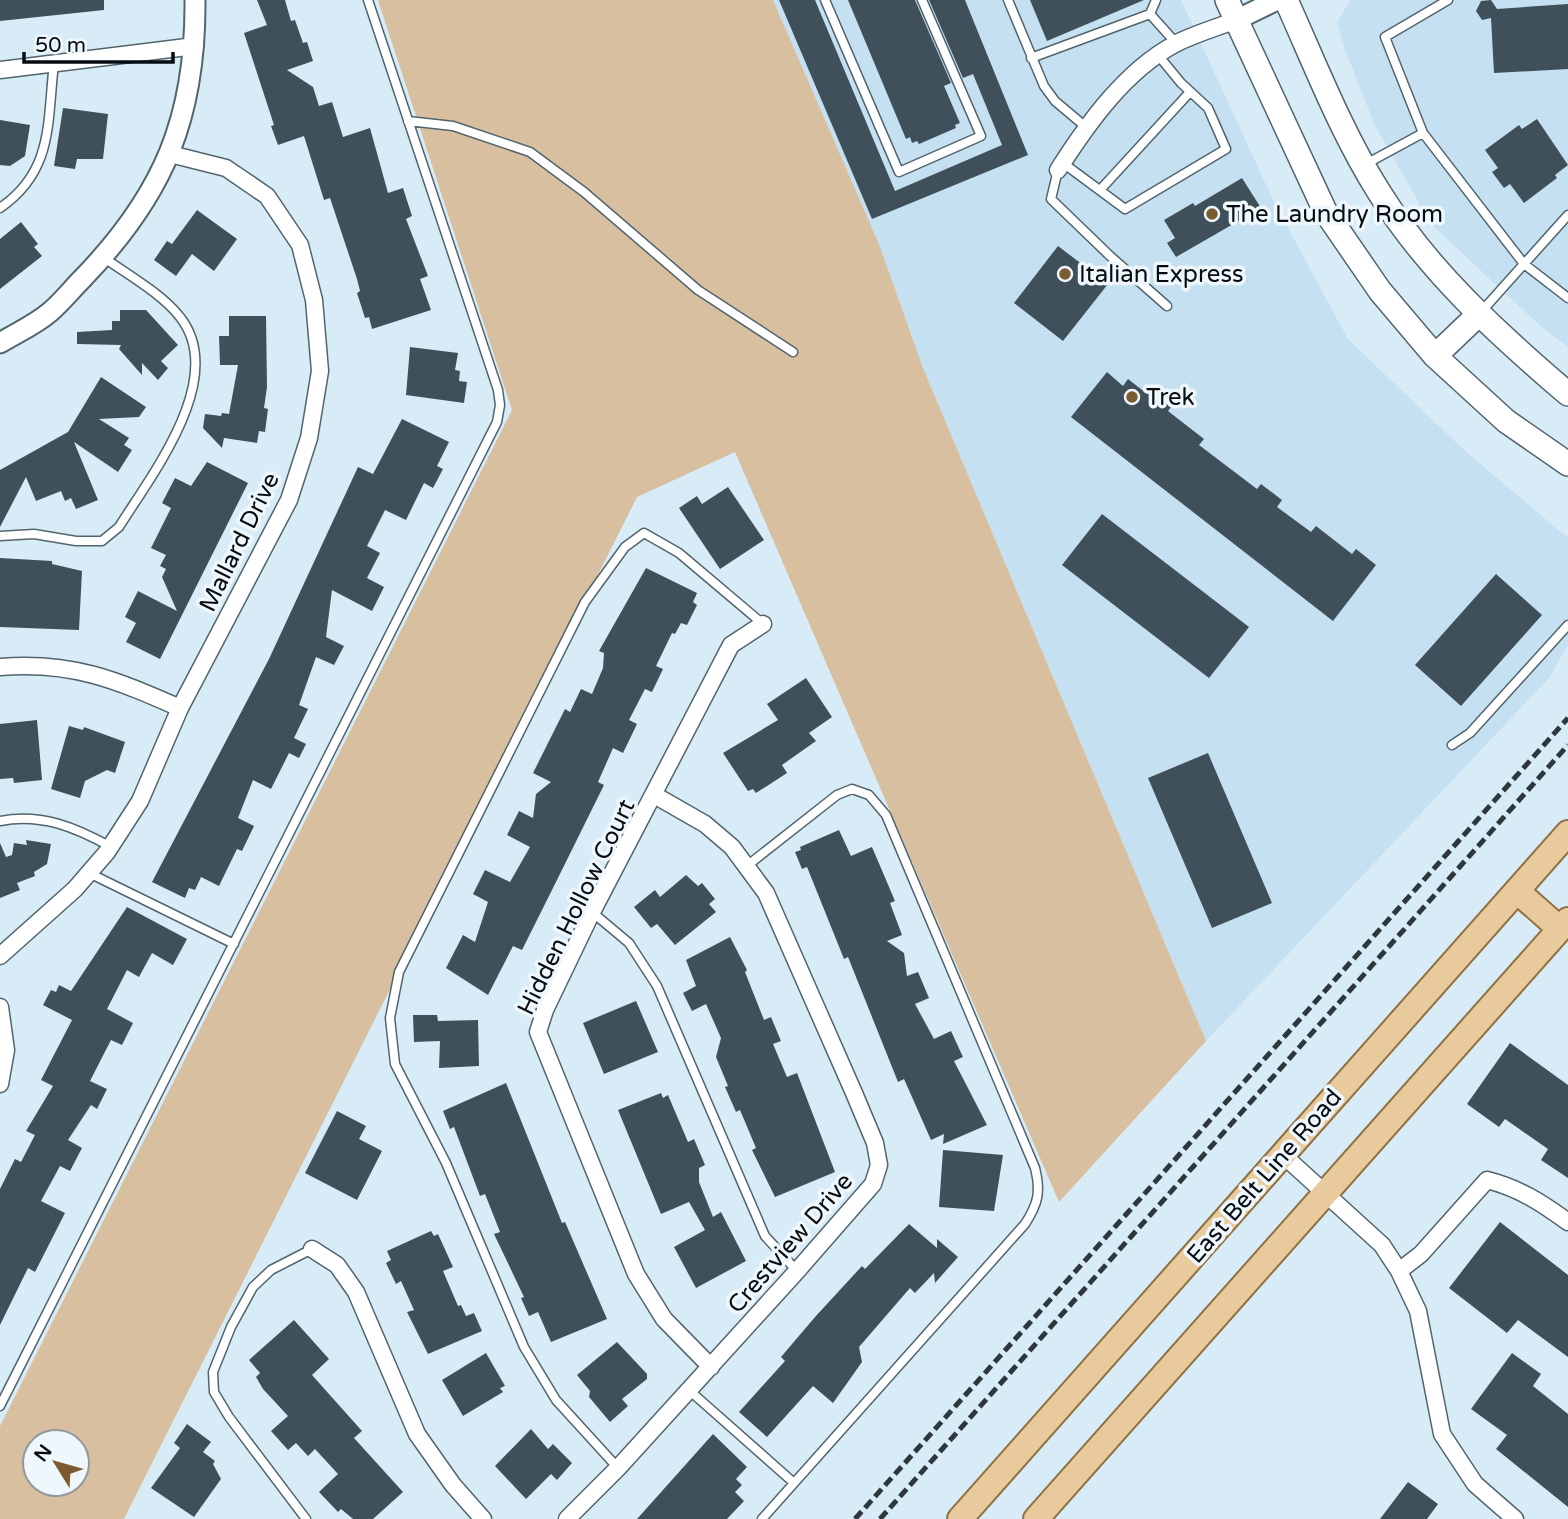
<svg xmlns="http://www.w3.org/2000/svg" width="1568" height="1519" font-family="'Varela Round',sans-serif">
<rect width="100%" height="100%" fill="#d8ecf8"/>
<!-- built -->
<path fill="#c5e1f1" d="M773 0H1181L1274 202 1348 339 1464 450 1568 538V645L1549 678 1206 1041 923 368 879 244Z
M1351 0H1568V347L1538 324 1431 224 1375 126 1344 47 1337 21Z"/>
<!-- green -->
<path fill="#d8bf9f" fill-rule="evenodd" d="M378 0H773L879 244 923 368 1206 1041 1059 1202 735 452 637 497 124 1519H0V1426L512 410ZM35 1442H77V1484H35Z"/>
<!-- building -->
<path fill="#3f505a" d="M0 0H104V10L0 21Z
M257 0H285L291 21 295 20 303 43 307 42 313 61 287 70 313 87 319 106 332 102 343 137 370 128 388 193 403 188 412 216 406 219 428 276 420 279 431 310 372 329 369 317 365 318 357 293 360 291 357 279 330 198 324 200 304 136 278 145 271 126 274 125 244 33 267 25Z
M779 0H815L895 191 1002 145 973 74 963 78 929 0H965L1028 155 872 219Z
M848 0H915L951 83 944 86 960 123 955 125 956 128 919 144 917 141 912 143 910 137 906 139Z
M1030 0H1144L1047 41Z
M1491 0 1497 9 1568 4V69L1494 73 1491 18 1482 20 1476 11 1481 1Z
M63 108 108 114 103 159H77L75 169 54 166Z
M1537 119 1568 165 1555 175 1557 178 1524 203 1510 184 1504 188 1492 172 1498 168 1485 150 1519 125 1522 129Z
M0 120 30 125 25 156 10 166 0 165Z
M1242 178 1261 208 1176 257 1167 243 1175 238 1164 220 1193 203 1195 206Z
M197 210 237 239 214 271 192 254 176 276 154 260 167 241 172 244Z
M21 222 38 244 34 247 42 256 0 289V239Z
M1058 246 1108 284 1063 341 1014 303Z
M120 310H146L178 345 161 361 168 368 158 380 142 363V375L119 349 121 345 77 344V332L112 330V321H120Z
M229 316H266L267 387 264 408 268 409 265 432 259 431 257 443 224 438 222 448 203 428 205 414 221 416 222 413 229 414 238 365H220L219 336H229Z
M410 347 458 353 455 370 460 371 459 381 467 382 464 403 406 395Z
M1107 372 1123 386 1128 379 1146 393 1150 388 1172 406 1168 411 1204 439 1199 445 1257 489 1261 484 1282 500 1277 507 1311 532 1316 526 1352 554 1356 549 1376 565 1333 621 1071 417Z
M101 377 146 407 139 417 99 419 129 438 124 445 132 450 118 472 74 442 98 500 76 509 71 498 65 501 61 491 36 501 26 477 0 527V470L68 432Z
M402 419 449 442 437 466 443 469 433 488 424 483 406 520 385 510 367 546 380 553 367 578 384 587 372 611 332 590 326 637 344 646 334 665 316 657 299 705 308 709 294 738 306 744 299 758 289 753 271 789 253 780 238 818 254 826 242 851 237 849 219 886 201 877 195 890 189 888 185 898 152 882 269 659 358 467 373 474Z
M207 462 248 483 160 659 126 642 136 623 125 617 138 591 177 611 162 577 166 569 160 566 166 555 151 548 171 508 162 503 175 478 191 486Z
M728 487 764 540 720 569 679 508 697 496 702 504Z
M1102 514 1249 627 1209 678 1062 565Z
M0 558 52 561V564L82 571 79 630 0 627Z
M646 568 697 593 693 602 697 605 687 625 681 623 675 634 672 633 656 666 663 669 652 692 645 689 629 720 637 724 623 753 613 748 598 782 604 785 552 890 522 950 513 946 488 995 446 968 463 935 475 942 488 902 473 894 485 870 510 882 530 847 507 835 519 811 533 818 536 794 551 782 533 773 565 709 570 712 581 689 592 694 603 668 604 653 599 651Z
M1496 574 1542 615 1461 706 1415 665Z
M806 678 832 717 809 733 816 741 782 765 787 773 756 793 753 789 748 791 723 753 778 720 767 704Z
M37 720 42 780 14 783 13 778 0 779V724Z
M69 726 83 730 84 727 125 742 115 773 107 770 85 781 80 798 51 789Z
M1208 753 1272 903 1212 928 1148 778Z
M839 830 851 856 872 847 895 901 890 903 902 935 887 941 904 953 907 976 918 972 929 998 915 1004 934 1039 951 1031 963 1057 954 1061 987 1125 943 1144 944 1134 931 1140 904 1079 898 1082 848 957 844 959 807 867 802 869 795 852 801 850 800 847Z
M26 840 51 844 47 864 34 872 35 876 17 883 20 890 0 898V843L6 857 12 855 14 843 27 845Z
M686 875 698 886 702 883 715 899 709 904 716 912 675 945 657 924 651 928 634 907 655 890 660 897Z
M127 907 187 939 173 965 152 953 139 977 127 970 107 1009 133 1023 122 1045 111 1040 90 1081 107 1089 97 1109 91 1105 68 1140 82 1148 70 1171 60 1166 41 1201 65 1213 35 1272 28 1268 0 1325V1189L15 1159 21 1162 35 1135 26 1131 53 1086 41 1080 72 1020 43 1005 51 990 56 992 59 985 71 991Z
M730 937 747 970 745 972 764 1020 771 1017 781 1041 773 1044 787 1077 797 1073 835 1172 775 1197 752 1150 756 1148 740 1110 736 1112 725 1087 728 1086 716 1057 721 1038 706 1004 692 1011 683 993 696 986 686 960Z
M636 1001 658 1052 604 1074 583 1023Z
M413 1015H437L438 1021 478 1020 479 1066 439 1068 440 1041 414 1042Z
M1510 1043 1568 1085V1178L1541 1160 1548 1149 1505 1119 1499 1127 1467 1104Z
M506 1083 562 1223 565 1222 607 1319 551 1342 538 1312 529 1316 521 1298 524 1297 494 1234 500 1232 485 1194 480 1196 454 1127 450 1129 443 1111Z
M661 1093 663 1098 668 1095 688 1142 694 1139 705 1165 699 1168V1182L713 1217 721 1212 746 1261 696 1288 674 1247 705 1230 689 1202 661 1214 618 1110Z
M337 1111 366 1126 359 1139 382 1151 357 1200 305 1173Z
M943 1150 1003 1155 994 1211 939 1207Z
M1500 1222 1568 1275V1357L1518 1320 1507 1333 1449 1288Z
M909 1224 937 1248V1239L958 1257 935 1283 934 1273 915 1293 910 1288 859 1347 862 1362 833 1403 813 1386 767 1437 739 1412 785 1361 781 1357 815 1317 862 1266 865 1269Z
M431 1231 434 1236 438 1234 453 1267 443 1271 458 1306 461 1305 466 1316 474 1313 482 1331 428 1354 407 1312 414 1310 401 1281 396 1284 386 1263 391 1260 387 1251Z
M294 1320 329 1359 312 1375 362 1431 354 1438 403 1492 373 1519H353L341 1509 338 1512 319 1492 338 1474 315 1449 308 1456 296 1443 288 1450 271 1431 288 1416 263 1389 256 1377 260 1373 249 1360Z
M617 1342 647 1374V1379L622 1399 628 1406 610 1422 589 1397 590 1391 577 1375Z
M486 1353 505 1386 500 1388 503 1392 463 1416 442 1380Z
M1512 1353 1541 1374 1533 1386 1568 1414V1507L1496 1449 1507 1435 1471 1409Z
M187 1424 211 1442 203 1452 215 1461 213 1464 221 1479 194 1517 151 1488 180 1448 174 1443Z
M531 1429 548 1449 553 1444 572 1463 557 1480 551 1474 526 1499 495 1466Z
M713 1434 747 1467 736 1479 742 1485 735 1492 744 1501 727 1519H637Z
M1408 1482 1438 1504 1427 1519H1380Z"/>
<g fill="none" stroke-linecap="round" stroke-linejoin="round">
<defs>
<path id="service" d="M825 0 899 172 981 136 922 0
M1008 0 1044 86 1055 101 1087 128
M1448 0 1385 37 1423 133 1524 264 1568 298
M1150 14 1156 0
M1031 58 1150 14 1176 43
M408 121 453 126 530 152 584 192 698 290 793 352
M1063 163 1125 209 1226 149 1208 108 1181 83 1158 55
M1364 165 1423 133
M1058 170 1051 199 1110 256 1167 306
M1100 190 1190 92
M0 208C54 171 47 122 54 63
M1481 312 1568 215
M0 536 34 534 76 541H102L119 527C152 474 228 378 180 317 161 293 128 275 103 257
M1452 745 1470 733 1568 625
M0 821C41 813 75 827 111 847
M748 865 837 795 852 789 869 795 886 815 1035 1168C1041 1192 1038 1204 1025 1224L762 1519
M89 873 234 944
M592 912 629 943 657 986 765 1236 797 1271
M690 1391 794 1483
M0 1406 497 422 500 405 498 390 368 0
M618 1468 556 1400 524 1347 446 1163 395 1064 390 1018 399 972 585 602 625 547 644 533 679 553 763 624
M306 1519 229 1417 214 1392 213 1372 231 1327 253 1287 271 1270 312 1249"/>
<path id="minor" d="M0 70 195 46
M1058 170C1088 123 1125 71 1175 44 1194 34 1216 28 1236 20
M0 667C72 661 116 680 180 708
M0 956 75 889 107 852 140 801 180 708 289 500 309 438 320 371 314 300 300 245 267 196 226 168 170 154
M0 1007 6 1050 0 1084
M1283 1155 1382 1245 1399 1271 1418 1311 1442 1434 1475 1484 1515 1519
M312 1249 337 1265 356 1292 417 1434 453 1485 483 1519
M1399 1271 1421 1254 1487 1180C1519 1188 1542 1203 1568 1222
M711 1367 664 1319 636 1274 538 1032 545 1010 592 912 731 645 763 624
M567 1519 618 1468 797 1271 873 1184 879 1165 875 1143 854 1093 766 893 732 847 705 824 656 796"/>
<path id="tertiary" d="M1236 20 1277 0
M0 343C16 333 35 325 50 312 62 302 72 289 83 278 164 194 196 117 195 0"/>
<path id="secondary" d="M1227 0 1325 211 1380 291 1435 356 1506 421 1568 464
M1286 0C1315 64 1341 132 1379 192 1428 271 1498 334 1568 394
M1435 356 1479 314"/>
<path id="primary" d="M1517 891 1560 929
M960 1519 1568 833
M1036 1519 1568 920"/>
</defs>
<!-- service casing -->
<use href="#service" stroke="#52646e" stroke-width="11"/>
<!-- minor casing -->
<use href="#minor" stroke="#52646e" stroke-width="19"/>
<!-- tertiary casing -->
<use href="#tertiary" stroke="#52646e" stroke-width="23"/>
<!-- secondary casing -->
<use href="#secondary" stroke="#52646e" stroke-width="26"/>
<!-- primary casing -->
<use href="#primary" stroke="#907041" stroke-width="28"/>
<!-- service -->
<use href="#service" stroke="#fff" stroke-width="8"/>
<!-- minor -->
<use href="#minor" stroke="#fff" stroke-width="16"/>
<!-- tertiary -->
<use href="#tertiary" stroke="#fff" stroke-width="19"/>
<!-- secondary -->
<use href="#secondary" stroke="#fff" stroke-width="23"/>
<!-- primary -->
<use href="#primary" stroke="#e9ca9d" stroke-width="24"/>
<!-- rail -->
<path stroke="#2e373c" stroke-width="5" stroke-dasharray="10 5" stroke-linecap="butt" d="M855 1519 1568 718
M880 1519 1568 745"/>
</g>
<!-- markers -->
<g fill="#7b5c31" stroke="#eff7fc" stroke-width="2.5">
<circle cx="1212" cy="214" r="7"/>
<circle cx="1065" cy="274" r="7"/>
<circle cx="1132" cy="397" r="7"/>
</g>
<g text-anchor="middle" stroke-width="7" stroke-linejoin="round" paint-order="stroke">
<!-- poi labels -->
<g font-size="24" fill="#060c10" stroke="#eff7fc" text-anchor="start">
<text x="1226" y="222">The Laundry Room</text>
<text x="1079" y="282">Italian Express</text>
<text x="1146" y="405">Trek</text>
</g>
<!-- street labels -->
<g font-size="24" fill="#060c10" stroke="#eff7fc">
<text transform="translate(239 542) rotate(-64)" y="8">Mallard Drive</text>
<text transform="translate(576 907) rotate(-64)" y="8">Hidden Hollow Court</text>
<text transform="translate(1264 1176) rotate(-49)" y="8">East Belt Line Road</text>
<text transform="translate(790 1243) rotate(-49)" y="8">Crestview Drive</text>
</g>
</g>
<!-- north arrow -->
<g transform="translate(56 1463) rotate(307)"><circle r="33" fill="#eff7fc" stroke="#92999e" stroke-width="2"/>
<path d="M0-5L12 26L0 18L-12 26Z" fill="#7b5c31"/>
<text y="-10" font-size="19" font-weight="bold" text-anchor="middle" fill="#060c10">N</text>
</g>
<!-- scale -->
<path d="M24 52v10h149v-10" fill="none" stroke="#060c10" stroke-width="3.5"/>
<text x="35" y="52" font-size="21" fill="#060c10" stroke="#eff7fc" stroke-width="5" paint-order="stroke">50 m</text>
</svg>
